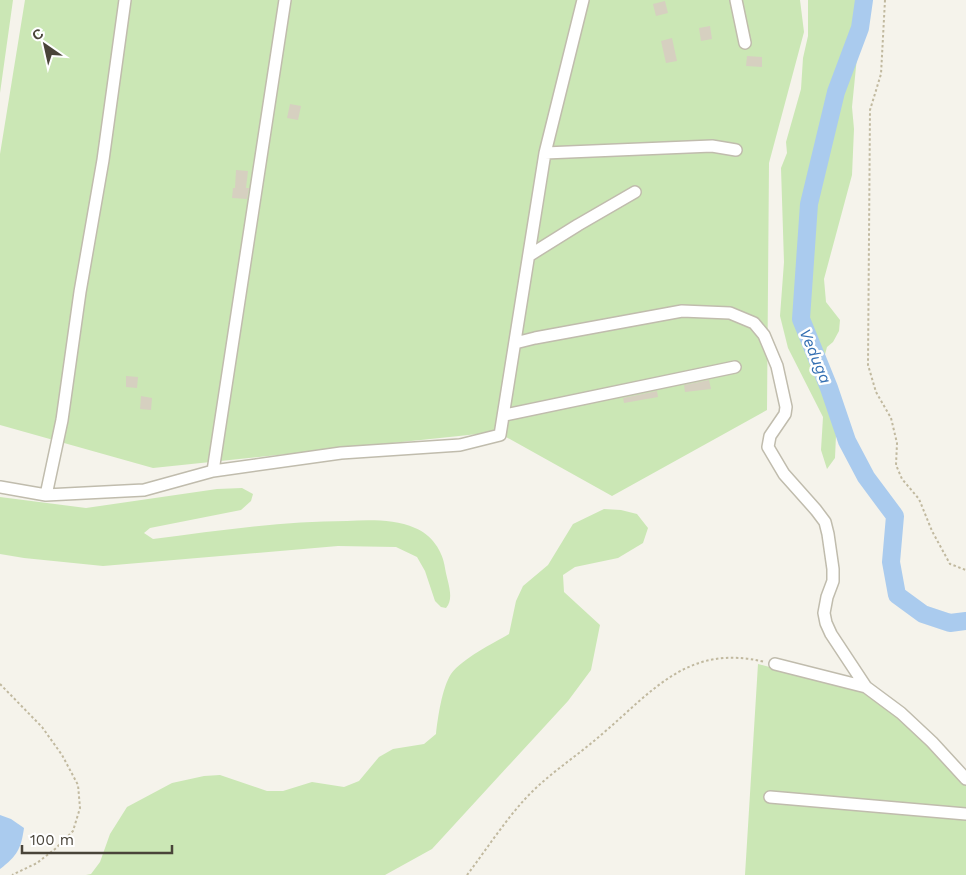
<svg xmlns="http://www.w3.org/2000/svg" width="966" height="875" font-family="'Work Sans',sans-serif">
<rect width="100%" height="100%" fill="#f5f3eb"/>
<!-- green -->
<path fill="#cbe7b5" d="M0 0H13L0 93Z
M25 0H800L804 32 769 163 767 410 612 496 497 432 153 468 0 425V154Z
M808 0H855L859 37 852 107 854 129 852 175 824 279 826 302 840 320 839 331 833 342 827 347 824 358 827 402 836 435 835 458 827 469 821 450 823 417 788 348 780 316 784 262 781 168 787 153 786 142 801 89 803 58 808 36Z
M242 488 253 494 251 501 241 510 150 528 144 533 153 539C217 531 282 521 347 521 369 520 394 519 415 528 431 534 443 551 445 568 447 581 455 598 446 608L441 607 435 601 425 571 417 557 396 547 338 546 103 566 24 558 0 554V497L86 508 217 489Z
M604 509 621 510 637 514 648 528 643 543 618 558 575 567 563 575 564 592 600 625 591 670 568 701 432 849 385 875H86L91 874 100 862 110 834 127 807 172 783 204 776 220 775 267 791H283L312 782 344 787 359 781 379 757 393 749 424 744 436 734C438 717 442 688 451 674 463 658 492 644 509 634L516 601 523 586 548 565 573 524Z
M758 664 870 693 966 774V875H745Z"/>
<!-- water -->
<path fill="#aacbee" d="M0 815 11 819 24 828C21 849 17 856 0 869Z"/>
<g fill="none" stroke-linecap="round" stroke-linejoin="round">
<!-- river -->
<path stroke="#aacbee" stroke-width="18" d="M864 0 860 28 836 92 809 204 801 319 829 388 847 441 866 477 895 516 891 562 897 595 923 614 950 623 966 621"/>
</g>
<!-- building -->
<path fill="#d6d0c0" d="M665 1 668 13 656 16 653 4Z
M710 26 712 39 701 41 699 28Z
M672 38 677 61 666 63 661 41Z
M747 56 762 57V67L746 66Z
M290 104 301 106 298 120 287 118Z
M236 170 248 171 246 188H249L247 199 232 198 233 188H235Z
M126 376 138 377 137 388 126 387Z
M709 380 711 389 685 392 684 385Z
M657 391 658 397 624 403 623 398Z
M141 396 152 398 151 410 140 409Z"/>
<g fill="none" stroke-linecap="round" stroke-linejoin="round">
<defs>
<path id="minor" d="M736 0 745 43
M545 153 712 146 736 150
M530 255 578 225 635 192
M515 343 535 338 682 311 730 313 754 323 764 335 777 366 786 407 785 414 770 436 768 447 784 474 816 510 825 522 828 534 833 569V581L827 597 824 613 826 623 831 634 866 687
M505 415 735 367
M213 471 285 0
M0 487 46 495 144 490 213 471 341 453 460 445 500 435 545 153 583 0
M46 495 62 420 80 292 103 160 125 0
M775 664 866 687 901 713 932 742 966 779
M770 797 966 814"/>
</defs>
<!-- minor casing -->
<use href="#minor" stroke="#c0bcad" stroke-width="14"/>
<!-- path -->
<path stroke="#c1b99f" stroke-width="2" stroke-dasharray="2.5 2.5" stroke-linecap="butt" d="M885 0 881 74 870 110 868 365 876 392 891 418 897 443 896 465 902 479 919 499 932 531 950 564 966 570
M0 684 42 727 62 755 78 785 80 808 73 831 55 849 37 863 12 875
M467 875C486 850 504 822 525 799 548 774 576 757 601 735 653 691 688 643 765 662"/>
<!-- minor -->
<use href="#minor" stroke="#fff" stroke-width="11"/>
</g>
<g text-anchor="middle" stroke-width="5" stroke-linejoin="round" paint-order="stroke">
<!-- water labels -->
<g font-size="16" font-style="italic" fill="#346fb2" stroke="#fff">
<text transform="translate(816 356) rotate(67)" y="6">Veduga</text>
</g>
</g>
<!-- north arrow -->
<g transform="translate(45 45) rotate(326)" stroke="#ffffff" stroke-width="4" paint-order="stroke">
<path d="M0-4L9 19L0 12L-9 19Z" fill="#494439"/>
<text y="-8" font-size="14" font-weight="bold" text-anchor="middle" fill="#494439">С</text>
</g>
<!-- scale -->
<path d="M22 845v8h150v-8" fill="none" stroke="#494439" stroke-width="2.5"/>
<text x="30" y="845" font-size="15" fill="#494439" stroke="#ffffff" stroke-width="4" paint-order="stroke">100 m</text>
</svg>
